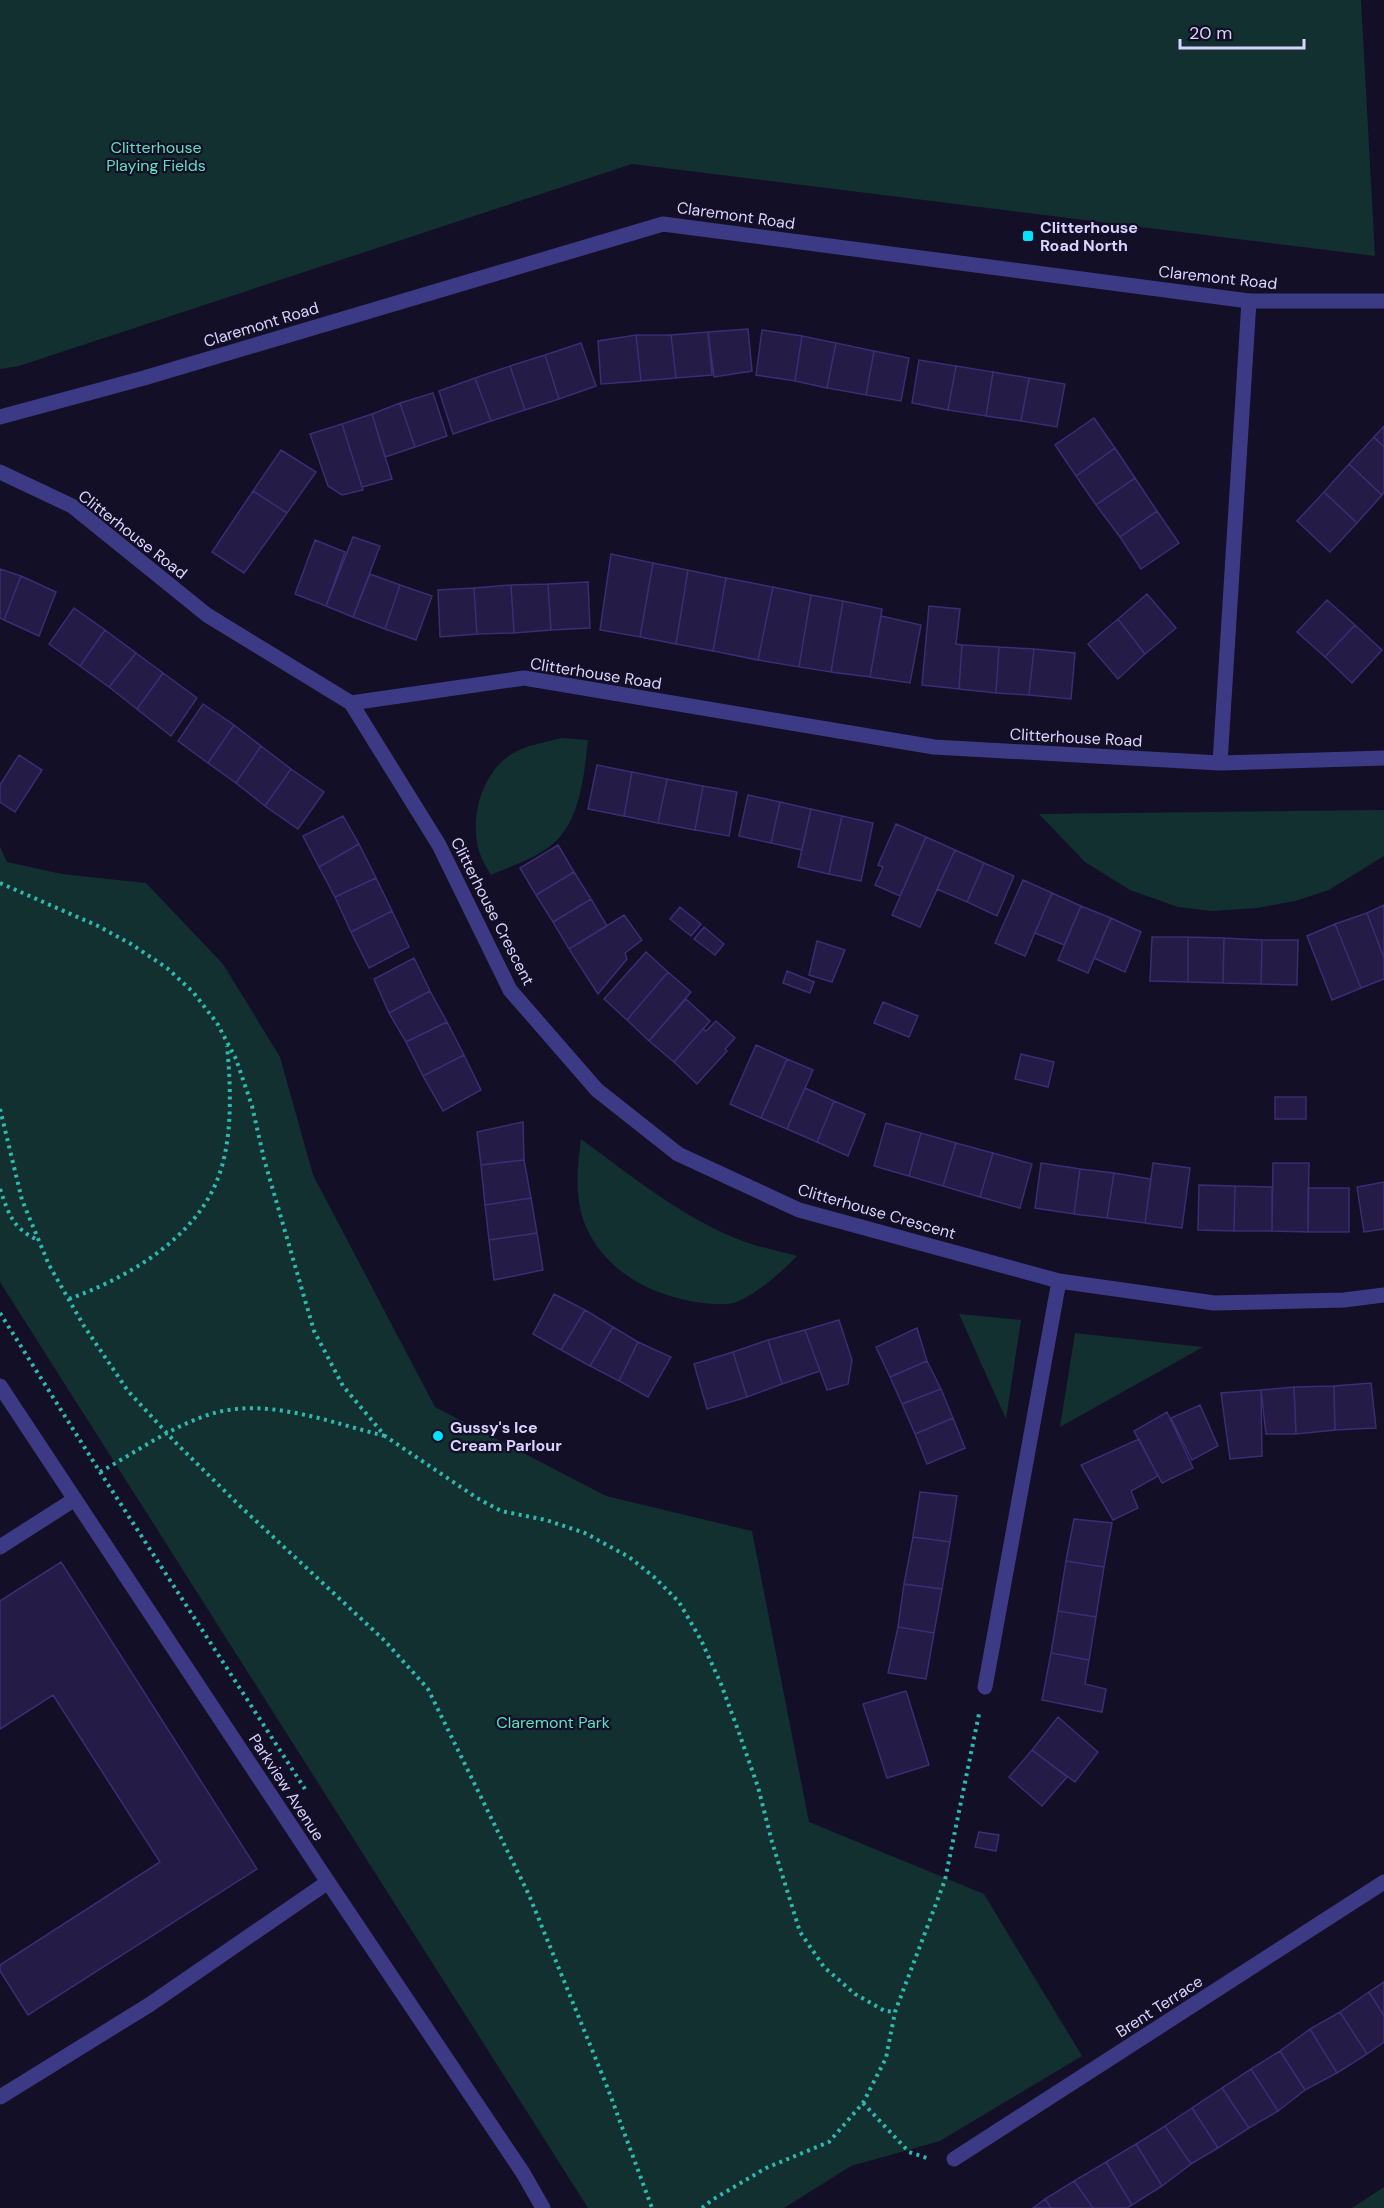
<svg xmlns="http://www.w3.org/2000/svg" width="1384" height="2208" font-family="'DM Sans',sans-serif">
<rect width="100%" height="100%" fill="#130f26"/>
<!-- green -->
<path fill="#12302f" d="M0 0H1361L1375 256 632 164 19 366 0 369Z
M561 738 588 740C584 776 580 828 546 849 530 860 509 867 491 875 488 869 484 864 482 859 467 825 480 773 512 754 525 745 545 743 561 738Z
M1384 810V856L1329 890 1295 901 1257 908 1211 911 1178 907 1130 890 1085 862 1039 814Z
M0 847 7 862 62 874 146 883 223 964 280 1057 313 1175 435 1407 606 1496 752 1531 809 1822 984 1894 1082 2056 940 2141 851 2166 784 2208H588L0 1282Z
M581 1139C633 1177 686 1221 748 1243 764 1248 781 1252 797 1256 782 1272 754 1296 734 1303 725 1305 711 1304 702 1303 655 1297 608 1274 587 1229 574 1201 577 1169 581 1139Z
M959 1314 1021 1320 1006 1419Z
M1075 1333 1203 1347 1060 1427Z
M1384 2187V2208H1352Z"/>
<!-- building -->
<path fill="#241b47" stroke="#3b2d73" stroke-width="1.5" d="M748 329 752 371 714 377 708 332Z
M762 330 802 336 795 381 756 375Z
M708 332 712 375 676 378 671 335Z
M636 335H671L676 378 641 381Z
M636 335 641 381 601 384 598 341Z
M802 336 836 343 827 388 795 381Z
M581 343 596 386 559 399 545 355Z
M836 343 874 351 866 395 827 388Z
M874 351 909 358 901 401 866 395Z
M545 355 559 399 525 410 510 366Z
M919 360 956 366 948 410 912 403Z
M510 366 525 410 491 421 475 378Z
M956 366 993 372 986 416 948 410Z
M993 372 1029 378 1021 421 986 416Z
M475 378 491 421 453 434 439 391Z
M1029 378 1065 384 1057 427 1021 421Z
M433 393 447 436 415 447 400 403Z
M400 403 415 447 385 457 372 414Z
M372 414 392 479 362 487 342 424Z
M1094 418 1115 448 1076 476 1055 445Z
M342 424 363 490 342 495 328 486 310 434Z
M1384 426V447L1374 437Z
M1374 437 1384 447V492L1382 495 1349 464Z
M1115 448 1135 478 1096 505 1076 476Z
M281 450 316 472 287 513 253 491Z
M1349 464 1382 495 1357 523 1324 492Z
M1135 478 1157 511 1120 537 1096 505Z
M253 491 287 513 244 573 212 552Z
M1324 492 1357 523 1330 552 1297 521Z
M1157 511 1179 543 1141 569 1120 537Z
M353 537 380 546 353 617 326 606Z
M315 540 345 552 326 606 295 594Z
M611 554 653 563 640 637 600 630Z
M653 563 688 570 676 644 640 637Z
M0 569 21 576 4 620 0 618Z
M688 570 726 578 713 651 676 644Z
M370 574 400 585 385 629 353 617Z
M21 576 56 592 39 636 4 620Z
M726 578 773 587 758 660 713 651Z
M588 582 590 628 551 630 548 584Z
M548 584 551 630 514 633 511 585Z
M400 585 432 596 416 640 385 629Z
M511 585 514 633 477 634 474 588Z
M773 587 811 595 799 667 758 660Z
M474 588 477 634 440 637 438 590Z
M1147 594 1176 628 1145 654 1118 619Z
M811 595 843 601 831 672 799 667Z
M1327 600 1355 625 1325 657 1297 632Z
M843 601 882 609 870 677 831 672Z
M929 606 960 609 956 644 962 645 959 689 922 685Z
M74 608 105 630 80 666 49 644Z
M881 616 921 625 910 683 870 677Z
M1118 619 1145 654 1118 679 1088 644Z
M1355 625 1382 650 1352 683 1325 657Z
M105 630 136 653 109 687 80 666Z
M962 645 999 647 996 693 959 689Z
M999 647 1034 649 1029 695 996 693Z
M1034 649 1075 653 1071 699 1029 695Z
M136 653 163 673 137 709 109 687Z
M163 673 197 698 171 736 137 709Z
M203 704 234 725 208 763 178 741Z
M234 725 261 746 236 783 208 763Z
M261 746 291 769 265 806 236 783Z
M19 755 42 770 15 812 0 802V785Z
M597 765 632 772 624 816 588 809Z
M291 769 324 792 298 829 265 806Z
M632 772 667 779 658 823 624 816Z
M667 779 703 786 695 830 658 823Z
M703 786 737 792 729 836 695 830Z
M748 795 780 802 771 843 739 836Z
M780 802 811 809 802 850 771 843Z
M811 809 842 816 829 874 798 867Z
M343 816 359 844 319 867 303 836Z
M842 816 873 823 861 881 829 874Z
M896 824 926 837 900 896 875 885 883 867 878 865Z
M926 837 955 850 920 927 892 915Z
M359 844 376 878 335 897 319 867Z
M558 845 574 872 536 895 520 868Z
M955 850 984 863 967 902 937 889Z
M984 863 1014 876 997 916 967 902Z
M574 872 591 899 553 922 536 895Z
M376 878 392 911 351 932 335 897Z
M1023 880 1052 893 1025 956 995 943Z
M1052 893 1081 906 1064 945 1035 933Z
M591 899 607 926 569 949 553 922Z
M1384 905V958L1367 913Z
M1081 906 1111 918 1088 973 1058 960Z
M680 907 701 924 691 936 670 919Z
M392 911 409 947 369 968 351 932Z
M1367 913 1384 958V979L1361 988 1335 924Z
M624 915 642 940 625 953 627 959 598 994 569 949Z
M1111 918 1141 932 1125 972 1094 958Z
M1335 924 1361 988 1332 1000 1307 936Z
M704 927 724 944 715 955 694 939Z
M1152 937H1188V982L1150 981Z
M1188 937 1224 938 1223 983 1188 982Z
M1224 938 1262 940 1261 984 1223 983Z
M1262 940H1298L1297 985 1261 984Z
M817 941 845 950 832 982 809 975Z
M646 952 668 972 627 1020 604 999Z
M414 958 430 991 389 1013 374 979Z
M787 971 814 982 810 993 783 983Z
M668 972 691 992 649 1041 627 1020Z
M430 991 447 1022 406 1042 389 1013Z
M686 999 710 1021 674 1062 649 1041Z
M883 1002 918 1016 909 1037 874 1023Z
M716 1021 735 1038 725 1049 727 1051 697 1084 674 1062 703 1029 706 1031Z
M447 1022 464 1055 423 1076 406 1042Z
M756 1045 787 1059 761 1118 730 1104Z
M1021 1054 1054 1062 1048 1087 1015 1079Z
M464 1055 481 1090 443 1111 423 1076Z
M787 1059 813 1070 787 1129 761 1118Z
M805 1088 834 1101 817 1142 787 1129Z
M1275 1097H1306V1119H1275Z
M834 1101 865 1114 848 1156 817 1142Z
M523 1122 524 1160 481 1165 477 1132Z
M886 1123 921 1133 909 1176 874 1166Z
M921 1133 956 1143 943 1186 909 1176Z
M956 1143 993 1153 980 1197 943 1186Z
M993 1153 1032 1164 1020 1208 980 1197Z
M524 1160 531 1198 485 1205 481 1165Z
M1041 1163 1080 1169 1074 1214 1035 1208Z
M1153 1163 1190 1168 1182 1228 1145 1223Z
M1273 1163H1309L1308 1232 1272 1231Z
M1080 1169 1114 1173 1107 1218 1074 1214Z
M1114 1173 1151 1179 1145 1223 1107 1218Z
M1384 1182V1229L1364 1232 1357 1187Z
M1199 1185 1235 1186 1234 1231 1198 1230Z
M1235 1186 1272 1187V1231H1234Z
M1308 1188H1349V1232H1308Z
M531 1198 537 1233 489 1240 485 1205Z
M537 1233 543 1270 494 1280 489 1240Z
M554 1294 585 1310 561 1350 533 1334Z
M585 1310 613 1327 590 1366 561 1350Z
M839 1320 852 1360 848 1384 827 1390 805 1330Z
M613 1327 638 1342 619 1381 590 1366Z
M917 1328 927 1361 890 1377 876 1347Z
M805 1330 820 1371 782 1384 768 1340Z
M768 1340 782 1384 747 1397 733 1352Z
M638 1342 671 1357 648 1397 619 1381Z
M733 1352 747 1397 707 1409 694 1364Z
M927 1361 941 1389 902 1404 890 1377Z
M1371 1383 1376 1428 1335 1430 1334 1386Z
M1334 1386 1335 1430 1296 1434 1294 1387Z
M1294 1387 1296 1434H1266L1261 1390Z
M941 1389 953 1418 915 1434 902 1404Z
M1261 1390 1262 1456 1230 1459 1221 1393Z
M1200 1405 1218 1446 1192 1460 1171 1418Z
M1167 1412 1193 1468 1162 1483 1134 1431Z
M953 1418 965 1448 927 1464 915 1434Z
M1139 1439 1158 1476 1131 1491 1138 1508 1113 1520 1081 1465Z
M920 1492 957 1496 950 1542 913 1537Z
M1074 1519 1112 1523 1104 1567 1066 1561Z
M913 1537 950 1542 942 1589 904 1584Z
M1066 1561 1104 1567 1096 1617 1058 1611Z
M61 1562 257 1869 28 2015 0 1971V1965L160 1862 53 1695 0 1729V1601Z
M904 1584 942 1589 934 1633 898 1627Z
M1058 1611 1096 1617 1089 1660 1051 1653Z
M898 1627 934 1633 926 1679 888 1673Z
M1051 1653 1089 1660 1085 1684 1106 1689 1102 1712 1042 1700Z
M906 1691 929 1765 887 1778 863 1704Z
M1058 1717 1098 1752 1075 1782 1032 1750Z
M1032 1750 1067 1777 1042 1806 1009 1777Z
M979 1832 999 1835 996 1851 975 1847Z
M1384 1982V2016L1369 1992Z
M1369 1992 1384 2016V2042L1367 2054 1340 2012Z
M1340 2012 1367 2054 1337 2073 1310 2029Z
M1310 2029 1337 2073 1305 2090 1280 2051Z
M1280 2051 1305 2090 1278 2111 1251 2069Z
M1251 2069 1278 2111 1249 2128 1222 2088Z
M1222 2088 1249 2128 1218 2148 1192 2108Z
M1192 2108 1218 2148 1191 2164 1165 2126Z
M1165 2126 1191 2164 1162 2186 1136 2144Z
M1136 2144 1162 2186 1132 2205 1106 2162Z
M1106 2162 1132 2205 1127 2208H1093L1074 2181Z
M1074 2181 1093 2208H1051L1045 2199Z
M1045 2199 1051 2208H1033Z"/>
<g fill="none" stroke-linecap="round" stroke-linejoin="round">
<!-- path -->
<path stroke="#2fb8b0" stroke-width="4" stroke-dasharray="3 4.5" stroke-linecap="butt" d="M0 883 98 926 131 944 167 968 193 992 217 1023 236 1059 252 1106 264 1159 314 1331 343 1386 385 1436 477 1498 501 1511 546 1520 585 1533 629 1557 654 1577 679 1602 701 1640 721 1684 738 1730 758 1787 772 1842 800 1932 824 1967 855 1994 885 2011 895 2012
M0 1109 22 1200 49 1265 84 1326 128 1391 176 1443 241 1507 385 1641 428 1689 529 1895 608 2089 652 2208
M0 1189C9 1214 12 1228 38 1240
M69 1299C127 1278 195 1239 218 1178 233 1139 231 1087 227 1046
M0 1313 100 1472 305 1789
M100 1472C138 1451 176 1423 218 1412 273 1399 332 1423 385 1436
M863 2103 909 2152 927 2158
M702 2208 712 2200 766 2168 829 2142 863 2103 886 2058 895 2012 945 1880 979 1714"/>
<!-- service -->
<path stroke="#3d3a85" stroke-width="15" d="M0 2097 149 2005 328 1882"/>
<!-- minor -->
<path stroke="#3d3a85" stroke-width="15" d="M0 472 72 506 207 615 351 703 524 678 934 747 1220 763 1384 758
M351 703 439 845 510 990 597 1090 678 1154 799 1210 1059 1281 1214 1303 1344 1300 1384 1295
M1220 763 1249 301
M0 1386 328 1882 523 2173 543 2208
M0 1547 75 1499
M985 1687 1059 1281
M954 2159 1384 1882"/>
<!-- tertiary -->
<path stroke="#3d3a85" stroke-width="15" d="M0 417 144 378 663 224 1249 301H1384"/>
</g>
<!-- markers -->
<g fill="#00e5ff" stroke="#130f26" stroke-width="2">
<rect x="1022" y="230" width="12" height="12" rx="3"/>
<circle cx="438" cy="1436" r="6"/>
</g>
<g text-anchor="middle" stroke-width="4.5" stroke-linejoin="round" paint-order="stroke">
<!-- park labels -->
<g font-size="16" fill="#5fe0c0" stroke="#130f26">
<text x="156" y="153">Clitterhouse<tspan x="156" dy="18">Playing Fields</tspan></text>
<text x="553" y="1728">Claremont Park</text>
</g>
<!-- street labels -->
<g font-size="16" fill="#d9d4ff" stroke="#130f26">
<text transform="translate(736 215) rotate(8)" y="6">Claremont Road</text>
<text transform="translate(1218 277) rotate(6)" y="6">Claremont Road</text>
<text transform="translate(261 324) rotate(-17)" y="6">Claremont Road</text>
<text transform="translate(133 534) rotate(38)" y="6">Clitterhouse Road</text>
<text transform="translate(596 673) rotate(9)" y="6">Clitterhouse Road</text>
<text transform="translate(1076 737) rotate(3)" y="6">Clitterhouse Road</text>
<text transform="translate(493 911) rotate(63)" y="6">Clitterhouse Crescent</text>
<text transform="translate(877 1211) rotate(16)" y="6">Clitterhouse Crescent</text>
<text transform="translate(287 1787) rotate(57)" y="6">Parkview Avenue</text>
<text transform="translate(1159 2006) rotate(-33)" y="6">Brent Terrace</text>
</g>
<!-- poi labels -->
<g font-size="16" font-weight="bold" fill="#d9d4ff" stroke="#130f26" text-anchor="start">
<text x="1040" y="233">Clitterhouse<tspan x="1040" dy="18">Road North</tspan></text>
<text x="450" y="1433">Gussy's Ice<tspan x="450" dy="18">Cream Parlour</tspan></text>
</g>
</g>
<!-- scale -->
<path d="M1180 39v9h124v-9" fill="none" stroke="#d9d4ff" stroke-width="3"/>
<text x="1189" y="39" font-size="18" fill="#d9d4ff" stroke="#130f26" stroke-width="4.5" paint-order="stroke">20 m</text>
</svg>
